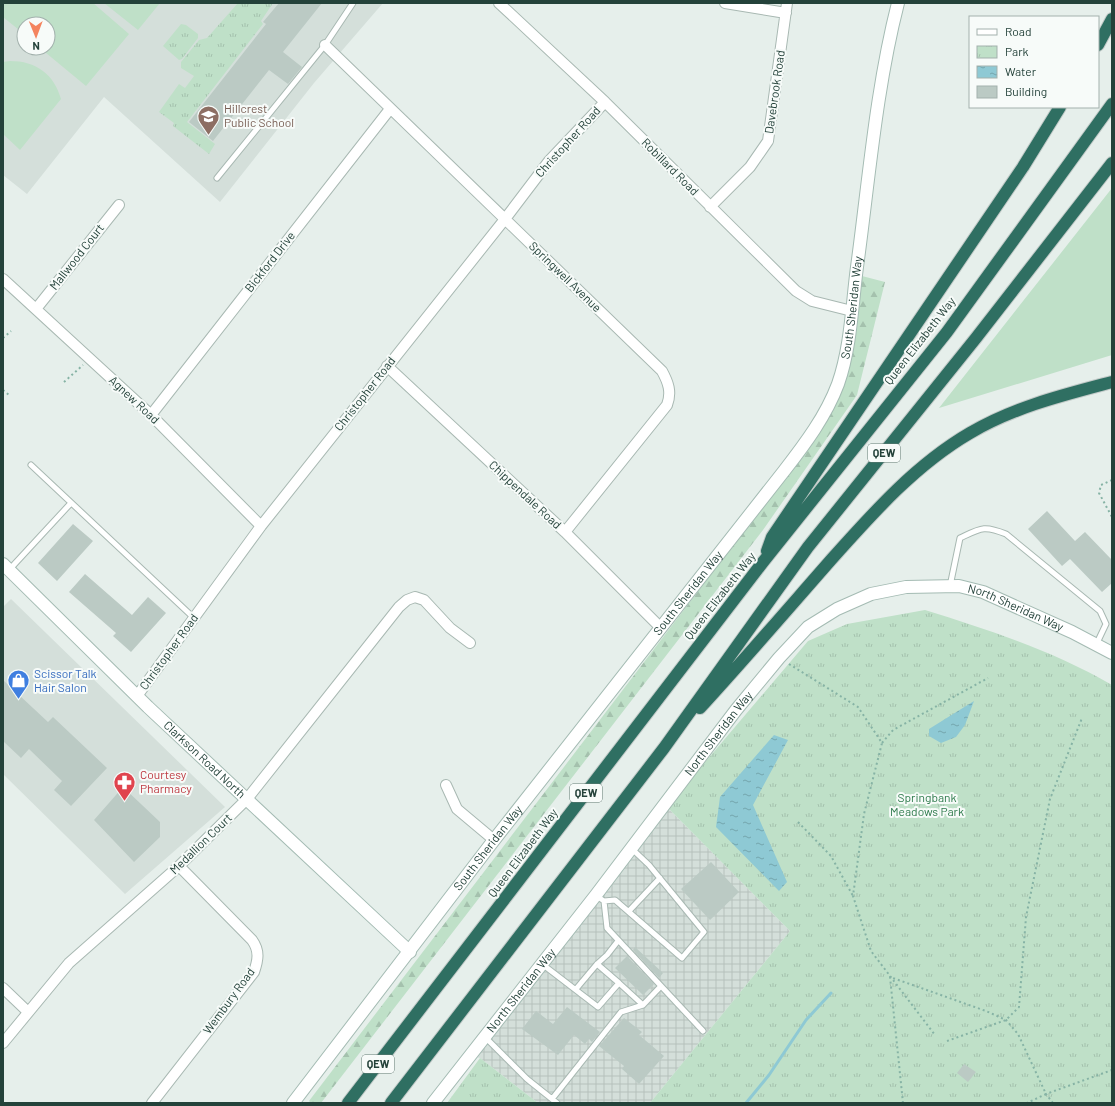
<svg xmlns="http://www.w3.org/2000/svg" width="1115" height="1106" font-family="Barlow,sans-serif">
<defs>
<pattern id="industrial-grid" width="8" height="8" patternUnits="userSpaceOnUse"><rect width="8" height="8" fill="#d4dfda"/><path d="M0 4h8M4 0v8" fill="none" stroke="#b6c1bc"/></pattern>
<pattern id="forest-firs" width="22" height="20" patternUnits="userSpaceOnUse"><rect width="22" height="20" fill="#bfe0c8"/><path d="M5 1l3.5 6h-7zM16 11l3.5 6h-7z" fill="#a4c1ad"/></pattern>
<pattern id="park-tufts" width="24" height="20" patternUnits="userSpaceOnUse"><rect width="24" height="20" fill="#bfe0c8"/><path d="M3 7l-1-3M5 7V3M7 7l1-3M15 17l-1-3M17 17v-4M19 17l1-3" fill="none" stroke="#a4c1ad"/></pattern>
<pattern id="water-ripples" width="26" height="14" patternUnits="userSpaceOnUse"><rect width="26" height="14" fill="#8ec9d4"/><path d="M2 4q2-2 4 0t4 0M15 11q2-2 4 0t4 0" fill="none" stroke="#74a5ad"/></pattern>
</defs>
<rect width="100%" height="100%" fill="#e6efeb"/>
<!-- built -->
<path fill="#d4dfda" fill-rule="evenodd" d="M3 3H383L314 83 220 202 104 97 27 194 3 175ZM24 24H48V48H24Z
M11 599 225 807 125 894 3 774V607Z"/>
<!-- industrial -->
<path fill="url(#industrial-grid)" d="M667 807 790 931 650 1103H538L480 1058 470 1055Z"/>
<!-- grass -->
<path fill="#bfe0c8" d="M3 3H93L129 34 86 86 40 48H48V24H24V34L3 17Z
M104 3H160L138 30Z
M10 61C36 61 54 74 61 99L20 150 3 134V62Z
M1112 188V355L939 408Z"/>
<!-- forest -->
<path fill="url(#forest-firs)" d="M862 276 885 282 857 395 763 530 321 1103H311L309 1101 754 518C790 473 831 429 848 373 857 342 859 308 862 276Z"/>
<!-- park -->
<path fill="url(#park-tufts)" d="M238 3H273L261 21 263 24 187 122 215 144 209 154 173 126 174 123 159 112 179 84 185 88 194 76 181 68V62L199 40 207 38Z
M181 24 186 25 198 34V38L182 59 179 60 163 46Z
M925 610C989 630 1054 651 1112 685V1103H650L790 931 667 807 808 641 847 624Z
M480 1058 538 1103H447Z"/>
<!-- water -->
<path fill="url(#water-ripples)" d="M974 701 965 725 956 737 941 743 929 736V729Z
M774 735 788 740 753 805 787 882 779 891 716 827 720 797Z"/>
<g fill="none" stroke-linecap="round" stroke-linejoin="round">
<!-- stream -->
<path stroke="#8ec9d4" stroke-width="3" d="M746 1103 769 1075 806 1020 831 993"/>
</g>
<!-- building -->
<path fill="#bbcac4" d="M279 3H322L283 52 302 67 288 84 269 70 213 141 189 122 266 24 263 22Z
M1047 511 1075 541 1085 532 1112 560V583L1102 592 1070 559 1062 566 1028 529Z
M73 524 93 541 57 581 38 563Z
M85 574 132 615 148 597 166 613 131 652 113 636 116 633 69 592Z
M3 680 48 722 53 717 107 768 71 806 54 790 62 781 29 749 21 758 3 741Z
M123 787 160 822V837L134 862 94 820Z
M711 862 739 892 710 920 681 889Z
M635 947 663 973 659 978 633 950Z
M627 956 654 984 643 995 615 968Z
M567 1007 600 1032 592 1042 589 1039 585 1044 574 1035 558 1055 522 1029 536 1011 553 1024Z
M624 1018 642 1032 639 1035 664 1056 639 1084 622 1069 624 1066 599 1046Z
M964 1064 976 1072 968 1082 957 1073Z"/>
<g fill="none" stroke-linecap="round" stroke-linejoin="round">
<defs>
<path id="lane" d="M217 178 325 45 353 3
M31 465 194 618
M9 570 71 503
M950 586 960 538C981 528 984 525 1006 534L1100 611 1106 624 1096 645
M601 899 604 901 615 900 682 958 704 932 649 865 631 848
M629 911 660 878
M542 964 598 1007 619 983 643 1005 661 986 607 928 604 901
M597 964 619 983
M661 986 703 1031
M576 989 597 964 607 955 618 941
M485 1037 527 1079 557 1103
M552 1099 621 1012 643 1005"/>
<path id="street" d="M499 3 605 102 796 291 812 301 852 311
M725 3 786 13
M325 45 662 371C668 382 672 392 667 405L565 532
M710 207 750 167 768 141 787 3
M3 279 151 415 261 526
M36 309 119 205
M387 366 565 532 661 628
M151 415 390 109
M137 696 261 526 505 219 549 161 605 102
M446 785 457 809 494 840
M3 988 27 1011
M3 1043 69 963 179 866 247 799 399 607 407 600 415 597 424 600 450 628 470 643
M152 1103 254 972C258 960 260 951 252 940L179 866"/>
<g id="secondary">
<path id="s1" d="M3 564 148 707 410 952"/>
<path id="s2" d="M293 1103 494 840 784 471C805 444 826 416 838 384 851 347 852 305 857 267 869 179 876 89 898 3"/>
<path id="s3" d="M433 1103 596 895 736 710 779 658 808 627 837 609 871 594 906 587 959 586 983 592 1072 632 1112 653"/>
</g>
<path id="highway" d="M1098 45 1112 19
M767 551 772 537 1023 167 1060 107
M700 708C744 660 787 610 830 561 872 514 915 465 970 433 1014 407 1063 395 1112 382
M348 1103 763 562 947 332 1112 104
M391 1103 664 748 808 547 976 338 1112 163"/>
</defs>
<!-- lane casing -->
<use href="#lane" stroke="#a8b8b2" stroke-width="7"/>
<!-- street casing -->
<use href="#street" stroke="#a8b8b2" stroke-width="12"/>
<!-- secondary casing -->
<use href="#secondary" stroke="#a4bbb3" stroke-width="14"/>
<!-- highway casing -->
<use href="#highway" stroke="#c2cac8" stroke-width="14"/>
<!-- path -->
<path stroke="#86b3a5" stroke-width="2" stroke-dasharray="2 3" stroke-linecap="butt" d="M3 338 11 331
M64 382 83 365
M3 390 9 395
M1112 480 1101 485 1099 493 1112 517
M789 664 858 707 882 743 864 814 853 896 871 951 935 1035
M882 743 893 730 988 678
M798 822 831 856 853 896
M947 1041 1006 1020 1019 1007 1026 917 1050 799 1082 718
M903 1103 890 977 986 1011 1006 1020 1018 1034 1046 1094 1027 1103
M1053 1103 1046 1094 1112 1070"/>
<!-- lane -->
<use href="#lane" stroke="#fff" stroke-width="5"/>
<!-- street -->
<use href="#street" stroke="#fff" stroke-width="10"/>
<!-- secondary -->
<use href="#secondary" stroke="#fff" stroke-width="12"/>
<!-- highway -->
<use href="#highway" stroke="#2f6f62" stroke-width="12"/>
</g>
<!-- icons -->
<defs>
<symbol id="school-pin" viewBox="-11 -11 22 30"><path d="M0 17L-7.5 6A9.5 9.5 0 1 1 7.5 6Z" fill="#8d6e63" stroke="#f7fbf9"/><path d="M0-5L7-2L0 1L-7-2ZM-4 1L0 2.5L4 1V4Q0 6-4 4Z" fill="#fff"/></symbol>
<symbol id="shop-pin" viewBox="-11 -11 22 30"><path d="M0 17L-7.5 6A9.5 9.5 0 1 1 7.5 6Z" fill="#3f7fe0" stroke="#f7fbf9"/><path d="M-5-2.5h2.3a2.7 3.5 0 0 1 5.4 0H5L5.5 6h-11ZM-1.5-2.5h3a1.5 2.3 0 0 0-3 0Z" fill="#fff"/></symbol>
<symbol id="pharmacy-pin" viewBox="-11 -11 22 30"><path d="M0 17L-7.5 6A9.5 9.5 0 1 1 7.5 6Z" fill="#e0444e" stroke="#f7fbf9"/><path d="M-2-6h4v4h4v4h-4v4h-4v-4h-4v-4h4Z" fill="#fff"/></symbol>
</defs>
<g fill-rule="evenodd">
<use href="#school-pin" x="196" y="104" width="25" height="34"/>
<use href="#shop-pin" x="6" y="668" width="25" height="34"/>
<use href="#pharmacy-pin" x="112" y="770" width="25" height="34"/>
</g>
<g text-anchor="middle" stroke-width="4" stroke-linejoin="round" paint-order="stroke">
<!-- shield labels -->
<g fill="#f7fbf9" stroke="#637a73" stroke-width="1">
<rect x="868" y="444" width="32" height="18" rx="3"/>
<rect x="570" y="784" width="32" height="18" rx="3"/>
<rect x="362" y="1055" width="32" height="18" rx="3"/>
</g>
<g font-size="11" font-weight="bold" fill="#24423a">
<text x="884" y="457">QEW</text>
<text x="586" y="797">QEW</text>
<text x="378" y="1068">QEW</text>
</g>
<!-- street labels -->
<g font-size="12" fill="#24423a" stroke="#f7fbf9">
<text transform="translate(775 92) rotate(-82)" y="4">Davebrook Road</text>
<text transform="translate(568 142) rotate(-48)" y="4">Christopher Road</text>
<text transform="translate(670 167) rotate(45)" y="4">Robillard Road</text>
<text transform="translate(77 257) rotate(-52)" y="4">Mallwood Court</text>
<text transform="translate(270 262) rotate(-52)" y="4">Bickford Drive</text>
<text transform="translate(565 277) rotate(44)" y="4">Springwell Avenue</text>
<text dy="4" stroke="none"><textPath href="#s2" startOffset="981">South Sheridan Way</textPath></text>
<text transform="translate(920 341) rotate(-52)" y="4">Queen Elizabeth Way</text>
<text transform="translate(365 394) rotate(-52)" y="4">Christopher Road</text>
<text transform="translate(134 400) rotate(43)" y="4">Agnew Road</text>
<text transform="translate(525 495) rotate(43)" y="4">Chippendale Road</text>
<text dy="4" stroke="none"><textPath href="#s2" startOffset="645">South Sheridan Way</textPath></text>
<text transform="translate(720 596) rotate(-52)" y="4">Queen Elizabeth Way</text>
<text dy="4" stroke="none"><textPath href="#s3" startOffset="827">North Sheridan Way</textPath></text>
<text transform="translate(169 652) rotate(-54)" y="4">Christopher Road</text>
<text dy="4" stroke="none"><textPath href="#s3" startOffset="467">North Sheridan Way</textPath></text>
<text dy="4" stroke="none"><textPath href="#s1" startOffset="281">Clarkson Road North</textPath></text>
<text transform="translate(201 844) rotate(-44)" y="4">Medallion Court</text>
<text dy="4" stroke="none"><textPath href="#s2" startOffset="321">South Sheridan Way</textPath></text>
<text transform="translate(523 853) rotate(-53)" y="4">Queen Elizabeth Way</text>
<text dy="4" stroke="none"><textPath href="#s3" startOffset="143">North Sheridan Way</textPath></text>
<text transform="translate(229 1001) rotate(-54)" y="4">Wembury Road</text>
</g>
<!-- education labels -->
<g font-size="12" fill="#785e54" stroke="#f7fbf9" text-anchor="start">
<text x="224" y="113">Hillcrest<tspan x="224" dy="14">Public School</tspan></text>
</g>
<!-- shop labels -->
<g font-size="12" fill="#366cbe" stroke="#f7fbf9" text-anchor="start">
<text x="34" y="678">Scissor Talk<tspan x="34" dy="14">Hair Salon</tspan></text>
</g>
<!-- health labels -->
<g font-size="12" fill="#be3a42" stroke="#f7fbf9" text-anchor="start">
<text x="140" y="779">Courtesy<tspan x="140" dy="14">Pharmacy</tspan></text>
</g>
<!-- park labels -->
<g font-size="12" fill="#2d7a4b" stroke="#f7fbf9">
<text x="927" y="802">Springbank<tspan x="927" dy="14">Meadows Park</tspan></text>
</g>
</g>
<!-- border -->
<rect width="1115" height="1106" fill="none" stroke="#24423a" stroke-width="8"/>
<!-- legend -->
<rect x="969" y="16" width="130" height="92" fill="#f7fbf9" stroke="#a3b1ad"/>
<rect x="977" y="29" width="20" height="6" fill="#ffffff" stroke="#a3b1ad"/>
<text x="1005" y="36" font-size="12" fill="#24423a">Road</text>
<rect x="977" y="46" width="20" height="12" fill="url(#park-tufts)" stroke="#a3b1ad"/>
<text x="1005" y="56" font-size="12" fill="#24423a">Park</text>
<rect x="977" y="66" width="20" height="12" fill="url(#water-ripples)" stroke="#a3b1ad"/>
<text x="1005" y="76" font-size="12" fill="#24423a">Water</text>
<rect x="977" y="86" width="20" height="12" fill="#bbcac4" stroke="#a3b1ad"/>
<text x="1005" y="96" font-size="12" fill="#24423a">Building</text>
<!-- north arrow -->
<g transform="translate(36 36) rotate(179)"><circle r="19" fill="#f7fbf9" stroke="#a3b1ad"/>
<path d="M0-3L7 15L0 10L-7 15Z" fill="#f4845f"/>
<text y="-6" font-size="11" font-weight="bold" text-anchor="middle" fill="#24423a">N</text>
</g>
</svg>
